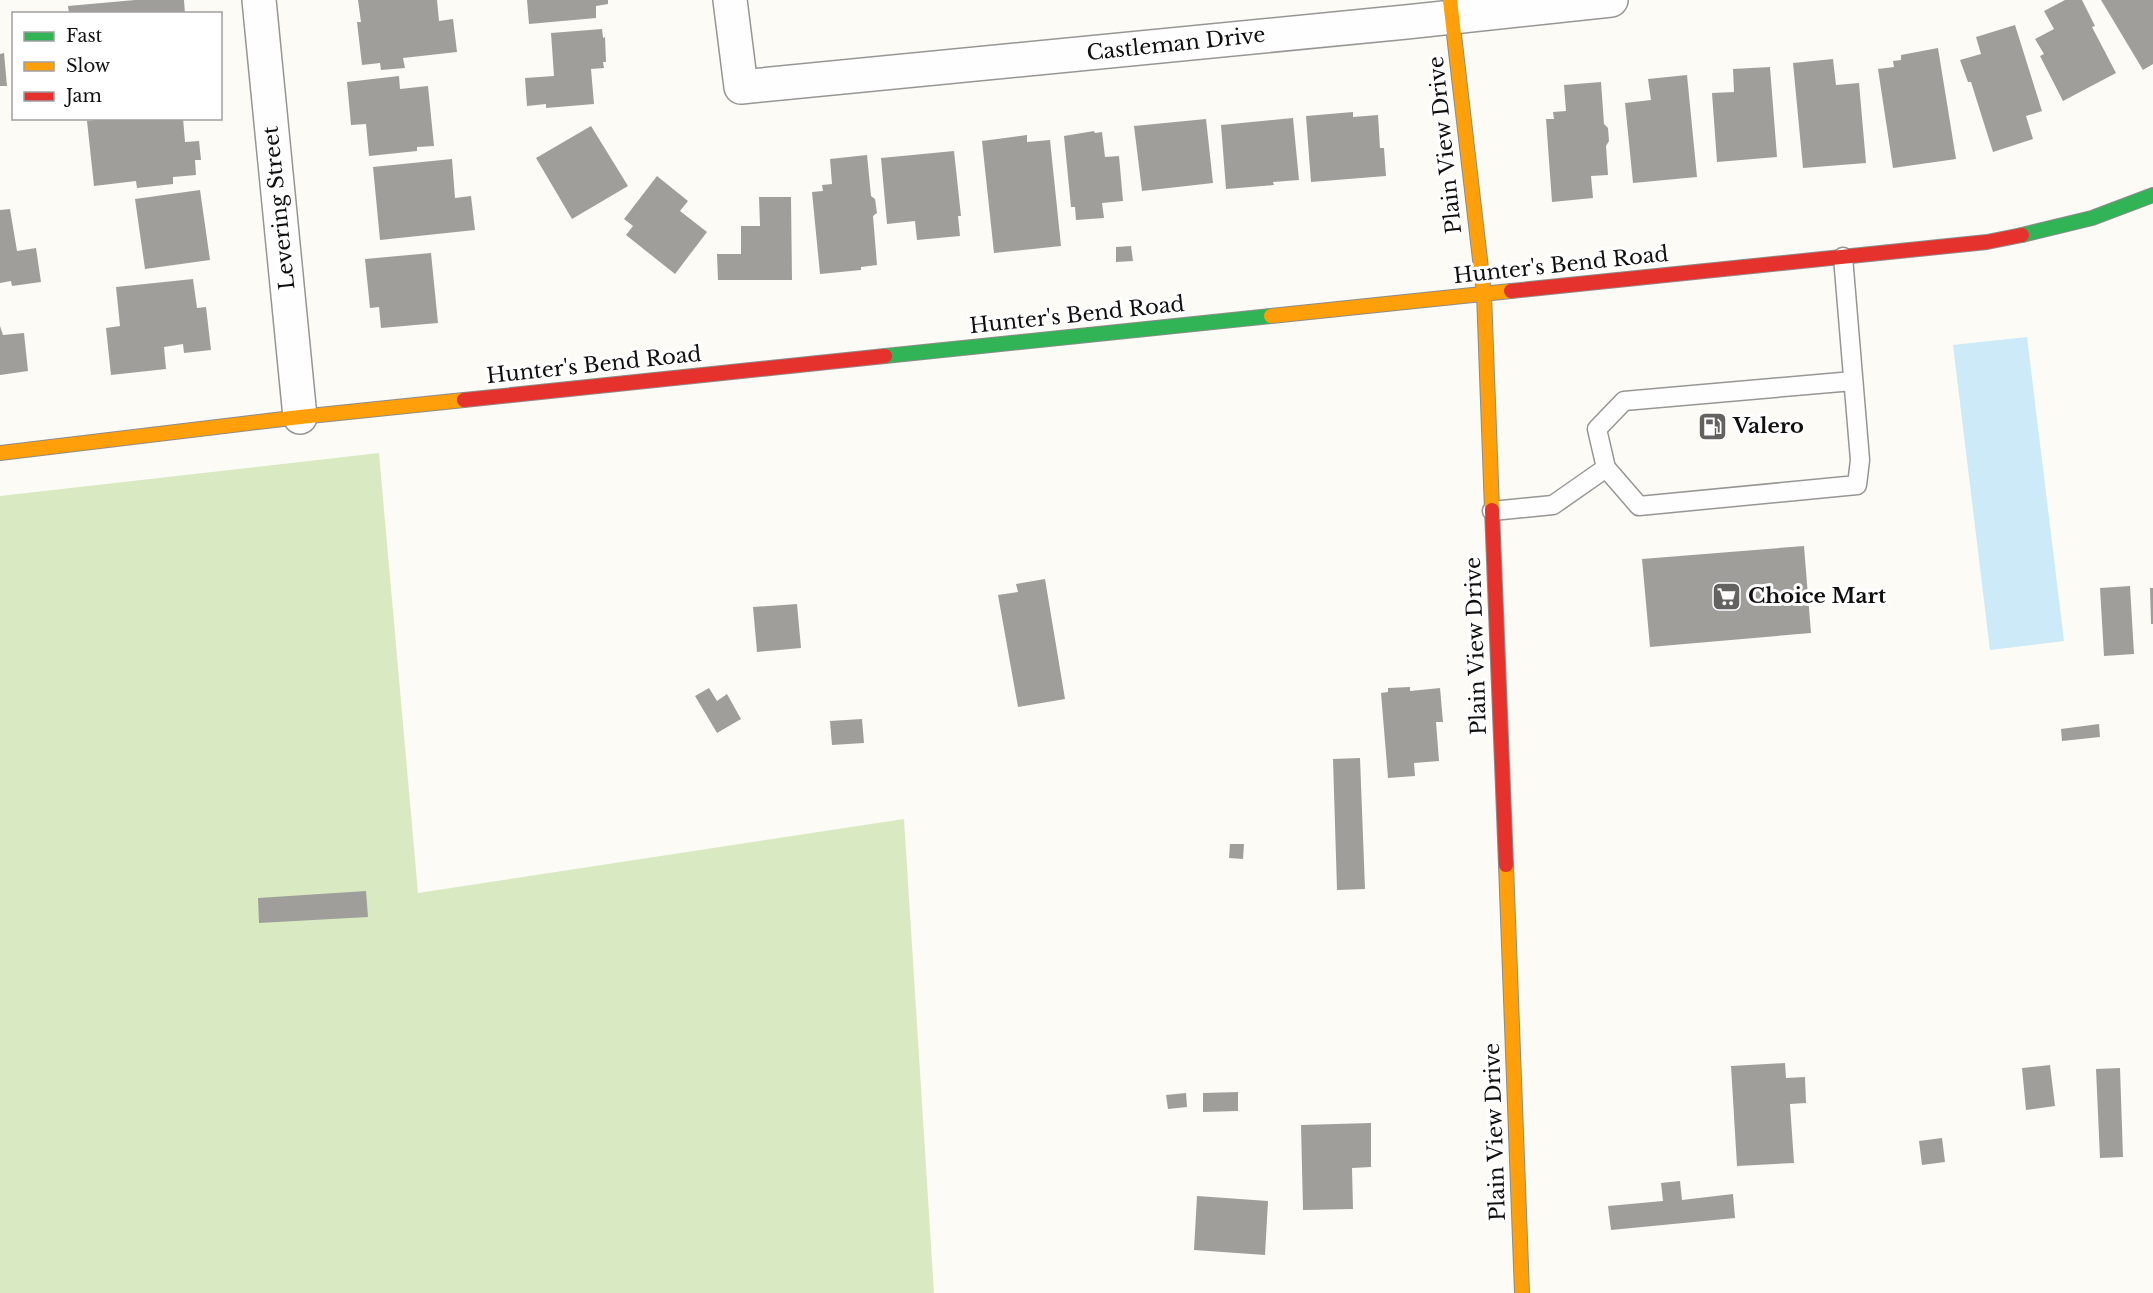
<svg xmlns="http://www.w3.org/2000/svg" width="2153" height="1293" font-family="'Libre Baskerville',serif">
<rect width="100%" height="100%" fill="#fcfbf6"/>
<!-- forest -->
<path fill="#d9eac3" d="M379 453 418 893 904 819 934 1293H0V496Z"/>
<!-- water -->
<path fill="#cceaf7" d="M2027 337 2064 641 1990 650 1953 345Z"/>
<!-- building -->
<path fill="#a09e9b" d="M135 0H184L185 14H69L68 6Z
M358 0H437L439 21 453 19 457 52 403 58 405 68 381 70 380 63 362 65 357 22H361Z
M527 0H608V4L596 6V18L529 24Z
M2065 0H2082L2095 26 2092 27 2116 73 2063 101 2040 56 2044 54 2035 39 2054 29 2044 11Z
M2101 0H2153V64L2143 70Z
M2015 25 2042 111 2026 116 2033 139 1993 152 1971 82H1968L1960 60 1981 54 1976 37Z
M602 29 603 38 605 37 606 62H603L604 68 591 69 594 104 546 108V104L527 106 525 78 554 76 551 33Z
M1938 48 1956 159 1893 168 1878 69 1894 67 1893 61 1901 60V55Z
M4 53 7 86H0V54Z
M1833 59 1836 85 1859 83 1866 163 1803 168 1793 63Z
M1770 67 1777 157 1717 162 1712 93 1734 92 1733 69Z
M1687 75 1697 177 1633 183 1625 103 1651 100 1648 79Z
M399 76 400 89 428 86 434 146 417 147V151L369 156 366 124 351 125 347 82Z
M1601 82 1604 124 1608 128 1609 141 1606 146 1608 175 1591 176 1593 198 1552 202 1546 119H1554L1553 112 1566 111 1564 85Z
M1353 112V117L1378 115 1380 148H1384L1386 176 1311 182 1306 116Z
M114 118H183L185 142 199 141 201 160H195L196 175 173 177V184L137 188 136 181 94 186 87 121Z
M1293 118 1299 180 1273 182 1274 185 1226 189 1221 125Z
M1206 119 1213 183 1142 191 1134 126Z
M591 126 628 186 572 219 536 158Z
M1094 131 1095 133 1102 132 1105 157 1119 156 1123 201 1102 203 1104 218 1076 220 1075 207H1071L1064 136Z
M1027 135V142L1050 140 1061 246 994 253 982 141Z
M954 151 961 216H958L960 236 917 240 915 221 887 224 881 158Z
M867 155 871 196 875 199 877 213 873 216 877 265 861 267V270L820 274 812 192 823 191 822 185 832 184 830 159Z
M452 159 455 198 471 196 475 230 380 240 373 167Z
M657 176 688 201 680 211 707 232 675 274 626 235 633 226 624 219Z
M200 190 210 260 145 269 135 199Z
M759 197H791L792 280H718L717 254H741V226H760Z
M10 209 17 251 36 248 41 282 12 286 11 281 0 283V210Z
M1131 246 1133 261 1116 262V247Z
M431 253 438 323 381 328 379 307 370 308 365 259Z
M193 279 197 308 206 307 211 350 184 353 183 344 164 347 166 369 111 375 106 328 120 326 116 287Z
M0 326 3 335 24 333 28 371 0 375Z
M1804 546 1811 633 1650 647 1642 559Z
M1045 579 1065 699 1018 707 998 595 1018 592 1016 584Z
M2130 586 2134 654 2104 656 2100 588Z
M2150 588H2153V624H2151Z
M797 604 801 648 757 652 753 607Z
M1410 687V691L1440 688 1443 722H1436L1439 761 1414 763 1415 776 1388 778 1381 693 1388 692V688Z
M709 688 717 701 727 694 741 719 717 733 695 696Z
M862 719 864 743 832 745 830 721Z
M2099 724 2100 737 2062 741 2061 729Z
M1360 758 1365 889 1337 890 1333 759Z
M1230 844H1244L1243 859 1229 858Z
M366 891 368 917 259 923 258 898Z
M1785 1063 1786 1078 1805 1077 1806 1103 1790 1104 1794 1163 1737 1166 1731 1066Z
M2050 1065 2055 1106 2026 1110 2022 1068Z
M2120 1068 2123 1157 2100 1158 2096 1069Z
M1238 1092V1111L1203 1112V1093Z
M1186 1093 1187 1107 1168 1109 1166 1095Z
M1371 1123V1167L1352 1168 1353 1209 1303 1210 1301 1125Z
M1942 1138 1945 1162 1922 1165 1919 1141Z
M1680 1181 1682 1200 1733 1194 1735 1218 1611 1230 1608 1206 1663 1201 1661 1183Z
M1197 1196 1268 1201 1265 1255 1194 1250Z"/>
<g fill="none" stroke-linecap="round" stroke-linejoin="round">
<defs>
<path id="lane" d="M1843 257 1860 460 1857 485 1639 506 1606 468 1597 429 1624 401 1853 381
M1492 511 1553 505 1606 468"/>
<path id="street" d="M259 0 300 417
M730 0 741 87 1406 22 1611 0"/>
<path id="fast" d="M2022 235 2092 218 2153 195
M885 356 1271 316"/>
<path id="slow" d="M1450 0 1484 294 1492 510
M1271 316 1511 291
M0 453 300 417 464 400
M1506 865 1522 1293"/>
<path id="jam" d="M1511 291 1987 242 2022 235
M464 400 885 356
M1492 510 1506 865"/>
</defs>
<!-- lane casing -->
<use href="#lane" stroke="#969694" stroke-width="21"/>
<!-- street casing -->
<use href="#street" stroke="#969694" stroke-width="36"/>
<!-- fast casing -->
<use href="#fast" stroke="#8d8c8a" stroke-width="16"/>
<!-- slow casing -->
<use href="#slow" stroke="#8d8c8a" stroke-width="16"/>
<!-- jam casing -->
<use href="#jam" stroke="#8d8c8a" stroke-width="16"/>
<!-- lane -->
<use href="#lane" stroke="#fffefe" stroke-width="18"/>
<!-- street -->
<use href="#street" stroke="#fffefe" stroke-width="33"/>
<!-- fast -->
<use href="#fast" stroke="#30b455" stroke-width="14"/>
<!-- slow -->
<use href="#slow" stroke="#ff9f0a" stroke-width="14"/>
<!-- jam -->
<use href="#jam" stroke="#e5322d" stroke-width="14"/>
</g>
<!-- icons -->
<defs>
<symbol id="fuel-square" viewBox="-11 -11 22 22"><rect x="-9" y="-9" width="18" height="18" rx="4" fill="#636260" stroke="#fff"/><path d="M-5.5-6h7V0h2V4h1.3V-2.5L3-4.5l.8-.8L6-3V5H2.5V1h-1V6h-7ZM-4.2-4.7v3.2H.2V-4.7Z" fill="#fff"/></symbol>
<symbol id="supermarket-square" viewBox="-11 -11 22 22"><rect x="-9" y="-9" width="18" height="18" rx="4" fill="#636260" stroke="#fff"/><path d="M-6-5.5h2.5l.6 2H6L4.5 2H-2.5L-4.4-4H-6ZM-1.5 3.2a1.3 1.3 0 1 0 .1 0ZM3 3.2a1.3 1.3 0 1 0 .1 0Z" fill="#fff"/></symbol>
</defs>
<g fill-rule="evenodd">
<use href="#fuel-square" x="1696" y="410" width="33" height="33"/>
<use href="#supermarket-square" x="1710" y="580" width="33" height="33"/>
</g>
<g text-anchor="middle" stroke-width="6" stroke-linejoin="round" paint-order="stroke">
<!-- street labels -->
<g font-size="21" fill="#101010" stroke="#fff">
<text transform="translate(1176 44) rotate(-6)" y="7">Castleman Drive</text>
<text transform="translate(1445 145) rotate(-96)" y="7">Plain View Drive</text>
<text transform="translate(279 208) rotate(-96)" y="7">Levering Street</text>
<text transform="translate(1561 265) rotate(-6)" y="7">Hunter's Bend Road</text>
<text transform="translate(1077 315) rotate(-6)" y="7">Hunter's Bend Road</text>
<text transform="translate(594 365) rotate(-6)" y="7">Hunter's Bend Road</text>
<text transform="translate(1476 646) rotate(-92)" y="7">Plain View Drive</text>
<text transform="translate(1495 1132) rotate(-92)" y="7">Plain View Drive</text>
</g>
<!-- poi labels -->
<g font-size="21" font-weight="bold" fill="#101010" stroke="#fff" text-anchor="start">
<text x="1733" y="433">Valero</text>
<text x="1748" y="603">Choice Mart</text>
</g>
</g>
<!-- legend -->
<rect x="12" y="12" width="210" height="108" fill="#ffffff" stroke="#9f9f9f" stroke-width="1.5"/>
<rect x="24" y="32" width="30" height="9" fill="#30b455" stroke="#9f9f9f" stroke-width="1.5"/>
<text x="66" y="42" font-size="18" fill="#101010">Fast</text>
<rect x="24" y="62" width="30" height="9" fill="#ff9f0a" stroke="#9f9f9f" stroke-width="1.5"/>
<text x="66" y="72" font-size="18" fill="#101010">Slow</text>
<rect x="24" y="92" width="30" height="9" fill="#e5322d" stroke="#9f9f9f" stroke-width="1.5"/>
<text x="66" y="102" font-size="18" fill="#101010">Jam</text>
</svg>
